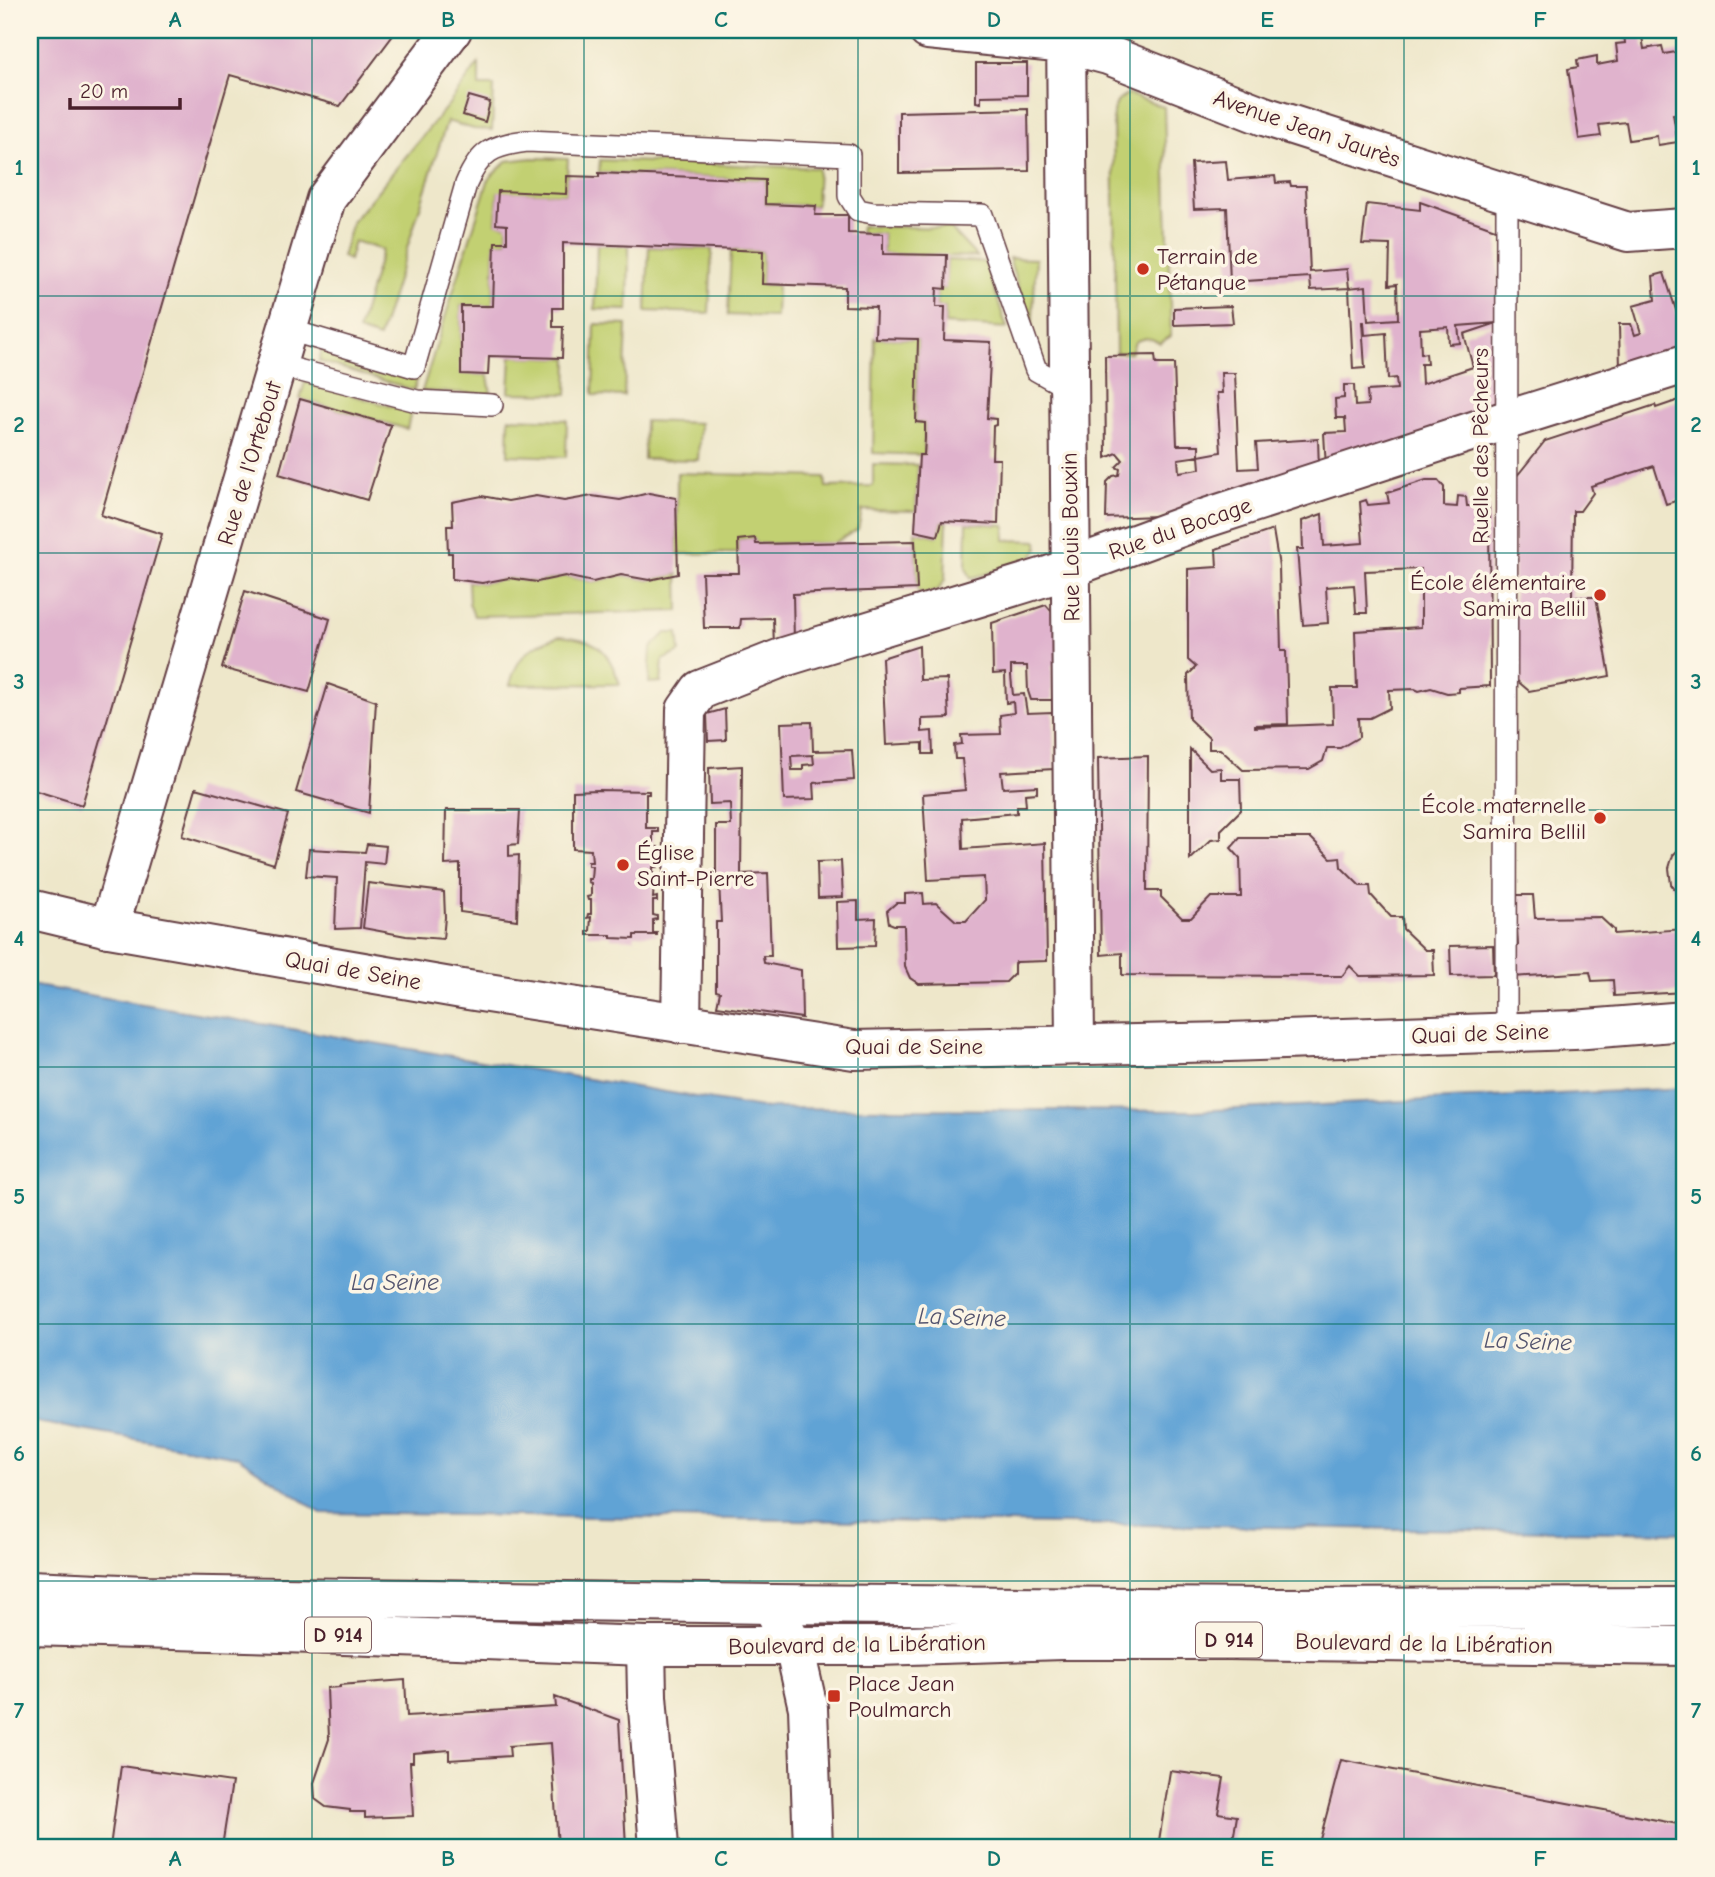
<svg xmlns="http://www.w3.org/2000/svg" width="1715" height="1877" font-family="'Comic Neue',sans-serif">
<rect width="100%" height="100%" fill="#fcf5e5"/>
<filter id="ink" filterUnits="userSpaceOnUse"><feTurbulence type="fractalNoise" baseFrequency=".0143" numOctaves="2"/><feDisplacementMap in="SourceGraphic" scale="14" xChannelSelector="R" yChannelSelector="G"/><feConvolveMatrix kernelMatrix="1 2 1 2 8 2 1 2 1" color-interpolation-filters="sRGB"/></filter>
<filter id="wash" filterUnits="userSpaceOnUse"><feTurbulence type="fractalNoise" baseFrequency=".00686" numOctaves="4" result="noise"/><feDisplacementMap in="SourceGraphic" scale="28" xChannelSelector="R" yChannelSelector="G"/><feGaussianBlur stdDeviation="1.57" result="paint"/><feColorMatrix in="noise" values="0 0 0 0 0 0 0 0 0 0 0 0 0 0 0 0 0 1.4 0 .05"/><feComposite in="paint" operator="in"/></filter>
<g filter="url(#wash)">
<rect width="100%" height="100%" fill="#eee7ca"/>
<!-- green -->
<path fill="#c2d072" stroke="#86784e" stroke-width="2" d="M479 63V86H494L492 130 474 129 447 121 379 338 358 331 382 250 354 241 349 260 342 257 352 222 449 104Z
M1127 94 1164 107 1171 336 1160 343C1150 337 1145 337 1135 342L1131 353H1116L1113 111 1118 101Z
M532 158 568 159 566 194 498 192 496 223 507 225V242H495L493 306H461V373L488 375 491 394 422 391 489 178 507 161Z
M600 160 818 168 816 206 765 204V180L599 173Z
M861 226 950 228 977 257 883 254V234L860 233Z
M597 244 629 246 628 310 595 309Z
M649 247 712 249 709 313 646 311Z
M731 250 763 251 762 284 777 285 776 317 728 315Z
M1009 258 1036 259 1032 332Z
M947 260 985 262 1007 328 945 324V307H936L937 288 945 289Z
M595 324 627 325 624 396 593 395Z
M875 338 918 339 916 422 925 423 924 455 873 453Z
M322 349 417 379 414 390 319 361Z
M511 356 568 358 567 394 509 393Z
M305 382 411 412 407 429 300 399Z
M509 418 567 420 566 457 508 455Z
M645 421 700 423 698 460 644 459Z
M873 464 918 465 916 511 862 510 858 529 834 543 756 544 754 538 738 540 739 553 677 554V473L825 477 826 487 873 486Z
M942 521H947L945 580 938 590 922 594 917 589 915 531 937 536Z
M967 523 1005 525V540L1038 541V548L1028 562 971 578 966 568Z
M678 574 679 611 474 616 469 603 468 581 482 583 509 578 537 582 565 576 593 582 621 575 649 580Z
M666 633H678L680 652 663 660 661 682 649 683 651 648Z
M560 636C598 639 607 648 620 684L510 685C517 655 531 645 560 636Z"/>
<!-- water -->
<path fill="#61a3d5" stroke="#566180" stroke-width="2" d="M30 985 761 1108 1193 1111 1685 1088V1533L321 1513 238 1457 30 1421Z"/>
<g id="blocks">
<!-- building -->
<path fill="#e0b3cd" fill-rule="evenodd" d="M30 30H397L340 106 230 75 101 515 162 534 82 805 30 789Z
M1641 30 1644 49 1662 46 1664 54 1682 51 1681 43 1685 42V112L1673 114 1678 142 1658 145 1657 136 1629 140 1626 122 1599 125 1601 136 1579 139 1568 69 1578 67 1577 60 1597 56V65L1618 61 1616 44 1625 43 1624 33Z
M976 63H1027V95L981 96V103L976 102Z
M469 96 490 102 485 122 463 115Z
M1028 109 1029 171 899 173V112Z
M1226 161 1228 180 1275 176 1276 183 1290 182 1291 186H1306L1310 272 1347 269 1349 288 1366 286 1368 321 1398 319 1397 284 1389 285 1390 245 1362 244 1367 204 1420 210V202L1498 230V410L1326 467 1324 433 1346 432 1345 418H1336L1335 399 1344 398V385H1354L1355 406 1368 405 1367 391 1397 389 1396 378 1388 379 1386 333 1365 335 1364 322H1362L1365 368 1353 369 1349 288 1311 290 1310 277 1230 282 1227 208 1194 209 1191 163ZM1497 323 1464 334 1473 367 1422 384 1421 364H1427L1426 353 1421 354 1420 329 1448 327 1449 344 1460 343 1458 326Z
M599 173 765 180V204L816 206 815 215H848V233L883 234V254L947 255 946 289 937 288 936 307H945L944 340 991 342 987 418 996 419V425L993 426 992 459H1000L998 524 942 521 938 536 915 531 919 455H924L925 438V423L916 422 918 339 875 338 876 307 845 306V287L762 284 763 251 563 243V308H553V327H563L562 358 489 356 488 375 461 374V306H493L495 242H507V225L496 224 498 191 566 194 567 176 599 177Z
M1664 273 1685 338V348L1620 370 1619 324H1631L1635 335 1641 333 1633 306 1655 300 1653 276Z
M1231 306 1233 323 1174 325V308Z
M1155 355 1156 364H1174L1177 445H1199V456L1178 459 1179 472 1200 469 1199 456 1221 452 1217 393H1222L1221 373H1235L1239 469 1258 468 1256 443 1318 439 1319 470 1182 515 1106 518 1107 482 1113 476 1119 475 1120 469 1116 467 1123 460 1117 453 1106 458 1105 356Z
M1685 398V478L1679 479 1685 498 1666 504 1654 466 1591 486 1593 493 1580 511H1573L1572 597H1596L1610 676 1529 691 1515 679 1513 481 1545 441 1655 405 1656 408Z
M300 399 391 425 367 500 279 474Z
M1426 480H1438L1444 487V506L1457 507 1458 496 1466 497 1467 506H1489L1490 686 1459 688V692L1447 693 1431 688 1419 691 1415 689 1389 690 1390 708 1370 718H1358L1359 737 1340 748H1327L1323 761 1309 769 1243 770 1220 749H1209V738L1189 719 1188 675 1196 667 1188 660V569L1217 567 1216 549 1273 530 1279 566 1281 651H1286L1288 724 1255 725V727L1333 724 1332 688H1357L1355 631 1421 627V569L1365 571 1367 613H1356L1354 585 1326 587 1328 623 1303 625 1297 549H1303L1302 521 1322 514 1324 546 1363 543 1360 502 1366 500 1368 505 1389 503 1387 493Z
M649 493 676 498 678 574 649 580 621 575 593 582 565 576 537 582 509 578 482 583 452 579V553H448L447 526H453L452 502 482 496 508 501 536 496 564 501 592 496 620 500Z
M755 538 756 544 915 541 917 589 793 594 794 641 774 647 773 618 741 619 740 628H704L702 573H739L738 540Z
M245 591 330 619 309 692 222 668Z
M1046 605 1058 619 1059 666H1052V700H1031L1028 691 1027 666H1011V676L1013 695 1024 694 1027 713 1053 712 1054 769 1001 772 1003 788 1037 786V793L1025 794 1026 806H1017V813L962 818 963 849 1045 843 1047 961 1016 962 1014 964V974L1006 982 919 984 910 978 905 967 904 925H894L889 923 887 911 896 903H905V894L923 893 924 904 936 903 956 921H966L985 900 984 877 928 880 923 794 965 790 962 759H955L954 745 962 744 961 735 1001 734 1000 715 1014 713 1013 702 1006 703 1005 673 993 674 992 623Z
M919 646 920 680 947 679 949 718 922 719V732L932 731 933 754H923V743L886 745 882 658Z
M328 684 376 701 369 813 296 792Z
M725 709 726 740 708 741 707 714Z
M812 722 813 751 852 750 854 780 814 783 815 799 784 800 781 723ZM813 755 814 764 803 765V770H792L791 756Z
M1190 749 1210 769 1221 768V779H1240L1241 810 1221 830V839L1211 840 1190 860Z
M1148 756 1147 891H1161V897L1182 918H1191L1211 897H1241L1240 858 1231 848 1240 838H1311L1331 858 1340 857 1341 867 1360 886H1370L1371 895 1391 917H1402L1403 929 1425 950H1433L1434 975 1360 976 1350 966 1342 976 1122 975V953L1101 955 1098 758Z
M742 766 741 874 768 873 771 956H763L764 963 801 970 802 1018 717 1006 720 992 716 991V922H721L719 881 716 882V825H731L730 803 710 804 709 768Z
M196 788 288 814 274 864 182 836Z
M598 790 649 791V794H646V828H658V832H653V847H658V851H653L654 864H658L657 867H653V881H657L658 884H654L653 898 657 897V901H653V915L657 916V919L653 920V933H657V935H634V939L611 938V935H587V931H590L591 917 587 918 588 914H591V900H588L587 897 591 896V883L588 882V879H591L592 866H588V862H592L591 850 573 849V791Z
M446 810H520L518 844 509 845V856L519 855 517 920 460 912V864L445 865Z
M367 844 386 846 384 864 365 862 360 928 335 929 337 878 306 876 309 849 365 852Z
M1682 846 1685 850V898L1679 895 1671 884 1669 868 1673 855Z
M841 861 843 897 818 898 817 862Z
M368 883 444 892 445 917 443 939 406 936 363 928Z
M1515 895H1533L1535 918 1600 917 1614 930V934L1685 929V992L1614 996 1613 980 1592 981 1590 972 1512 977 1511 945H1518Z
M858 901V919L876 918 875 946 838 947 837 902Z
M1493 945 1494 975 1451 976 1450 946Z
M405 1680 407 1716 556 1707 555 1697 619 1720 626 1846 558 1847 551 1743 509 1746 510 1756 449 1760V1750L413 1753V1762H410L413 1816 365 1818V1812H350V1810L326 1807 315 1799 314 1783 329 1739 327 1688 340 1687V1685Z
M1341 1760 1678 1824 1685 1785V1847H1318Z
M121 1766 232 1782 222 1847H110Z
M1170 1771 1224 1778 1218 1813 1237 1816 1232 1846 1213 1843V1847H1158Z
M30 1789 36 1790 31 1824H30Z"/>
</g>
</g>
<g filter="url(#ink)">
<use href="#blocks" fill-opacity="0" stroke="#633d43" stroke-width="2"/>
<g fill="none" stroke-linecap="round" stroke-linejoin="round">
<defs>
<path id="lane" d="M289 330 414 367 466 184C480 151 493 145 527 141L849 155V196L858 210 873 213 982 215 1036 370 1068 388
M278 365 417 401 492 405
M1506 1032 1507 195"/>
<path id="street" d="M928 30 1066 44 1108 55 1264 116 1628 232 1685 228
M1066 30 1075 1044
M109 928 326 199 452 30
M681 1024 686 710 700 690 784 657 1048 576 1200 520 1507 420 1685 364
M771 1604 794 1646 808 1708 813 1847
M646 1646 647 1696 659 1847"/>
<path id="secondary" d="M30 909 109 928 462 989 854 1050 1229 1042 1574 1030 1685 1021"/>
<path id="primary" d="M30 1590 145 1595 771 1604 1270 1608 1685 1607
M30 1626 316 1634 646 1646H879L1062 1640H1229L1685 1646"/>
</defs>
<!-- lane casing -->
<use href="#lane" stroke="#633d43" stroke-width="24"/>
<!-- street casing -->
<use href="#street" stroke="#633d43" stroke-width="42"/>
<!-- secondary casing -->
<use href="#secondary" stroke="#633d43" stroke-width="42"/>
<!-- primary casing -->
<use href="#primary" stroke="#633d43" stroke-width="42"/>
<!-- lane -->
<use href="#lane" stroke="#fff" stroke-width="21"/>
<!-- street -->
<use href="#street" stroke="#fff" stroke-width="38"/>
<!-- secondary -->
<use href="#secondary" stroke="#fff" stroke-width="38"/>
<!-- primary -->
<use href="#primary" stroke="#fff" stroke-width="38"/>
</g>
</g>
<!-- grid -->
<path fill="none" stroke="#0f766e" stroke-width="2" stroke-opacity="0.55" d="M312 30V1847M584 30V1847M858 30V1847M1130 30V1847M1404 30V1847M30 296H1685M30 553H1685M30 810H1685M30 1067H1685M30 1324H1685M30 1581H1685"/>
<!-- markers -->
<g fill="#c8321e" stroke="#fcf5e5" stroke-width="2.5">
<circle cx="1143" cy="269" r="7"/>
<circle cx="1600" cy="595" r="7"/>
<circle cx="1600" cy="818" r="7"/>
<circle cx="623" cy="865" r="7"/>
<rect x="827" y="1689" width="14" height="14" rx="3.5"/>
</g>
<g text-anchor="middle" stroke-width="7" stroke-linejoin="round" paint-order="stroke">
<!-- shield labels -->
<g fill="#fcf5e5" stroke="#7f5f63" stroke-width="2">
<rect x="305" y="1617.5" width="66" height="35" rx="5"/>
<rect x="1196" y="1622.5" width="66" height="35" rx="5"/>
</g>
<g font-size="21" font-weight="bold" fill="#4a1f2b">
<text x="338" y="1642">D 914</text>
<text x="1229" y="1647">D 914</text>
</g>
<!-- street labels -->
<g font-size="23" fill="#4a1f2b" stroke="#fcf5e5">
<text transform="translate(1307 128) rotate(19)" y="8">Avenue Jean Jaurès</text>
<text transform="translate(1480 446) rotate(-90)" y="8">Ruelle des Pêcheurs</text>
<text transform="translate(249 463) rotate(-73)" y="8">Rue de l'Ortebout</text>
<text transform="translate(1180 528) rotate(-19)" y="8">Rue du Bocage</text>
<text transform="translate(1070 537) rotate(-91)" y="8">Rue Louis Bouxin</text>
<text transform="translate(353 970) rotate(10)" y="8">Quai de Seine</text>
<text transform="translate(1480 1033) rotate(-2)" y="8">Quai de Seine</text>
<text x="914" y="1054">Quai de Seine</text>
<text transform="translate(1424 1643) rotate(1)" y="8">Boulevard de la Libération</text>
<text transform="translate(857 1644) rotate(-1)" y="8">Boulevard de la Libération</text>
</g>
<!-- poi labels -->
<g font-size="23" fill="#4a1f2b" stroke="#fcf5e5" text-anchor="start">
<text x="1157" y="264">Terrain de<tspan x="1157" dy="26">Pétanque</tspan></text>
<text x="1586" y="590" text-anchor="end">École élémentaire<tspan x="1586" dy="26">Samira Bellil</tspan></text>
<text x="1586" y="813" text-anchor="end">École maternelle<tspan x="1586" dy="26">Samira Bellil</tspan></text>
<text x="637" y="860">Église<tspan x="637" dy="26">Saint-Pierre</tspan></text>
<text x="848" y="1691">Place Jean<tspan x="848" dy="26">Poulmarch</tspan></text>
</g>
<!-- water labels -->
<g font-size="24" font-style="italic" fill="#53546f" stroke="#fcf5e5">
<text x="395" y="1290">La Seine</text>
<text transform="translate(962 1317) rotate(2)" y="8">La Seine</text>
<text transform="translate(1528 1341) rotate(2)" y="8">La Seine</text>
</g>
</g>
<!-- margin -->
<rect width="1715" height="1877" fill="none" stroke="#fcf5e5" stroke-width="77"/>
<!-- scale -->
<path d="M70 98v10h110v-10" fill="none" stroke="#4a1f2b" stroke-width="3.5"/>
<text x="80" y="98" font-size="21" fill="#4a1f2b" stroke="#fcf5e5" stroke-width="5" paint-order="stroke">20 m</text>
<rect x="38" y="38" width="1638" height="1801" fill="none" stroke="#0f766e" stroke-width="2.5"/>
<g font-size="23" text-anchor="middle" font-weight="bold" fill="#0f766e">
<text x="175" y="27">A</text>
<text x="448" y="27">B</text>
<text x="721" y="27">C</text>
<text x="994" y="27">D</text>
<text x="1267" y="27">E</text>
<text x="1540" y="27">F</text>
<text x="19" y="175">1</text>
<text x="1696" y="175">1</text>
<text x="19" y="432">2</text>
<text x="1696" y="432">2</text>
<text x="19" y="689">3</text>
<text x="1696" y="689">3</text>
<text x="19" y="946">4</text>
<text x="1696" y="946">4</text>
<text x="19" y="1204">5</text>
<text x="1696" y="1204">5</text>
<text x="19" y="1461">6</text>
<text x="1696" y="1461">6</text>
<text x="19" y="1718">7</text>
<text x="1696" y="1718">7</text>
<text x="175" y="1866">A</text>
<text x="448" y="1866">B</text>
<text x="721" y="1866">C</text>
<text x="994" y="1866">D</text>
<text x="1267" y="1866">E</text>
<text x="1540" y="1866">F</text>
</g>
</svg>
